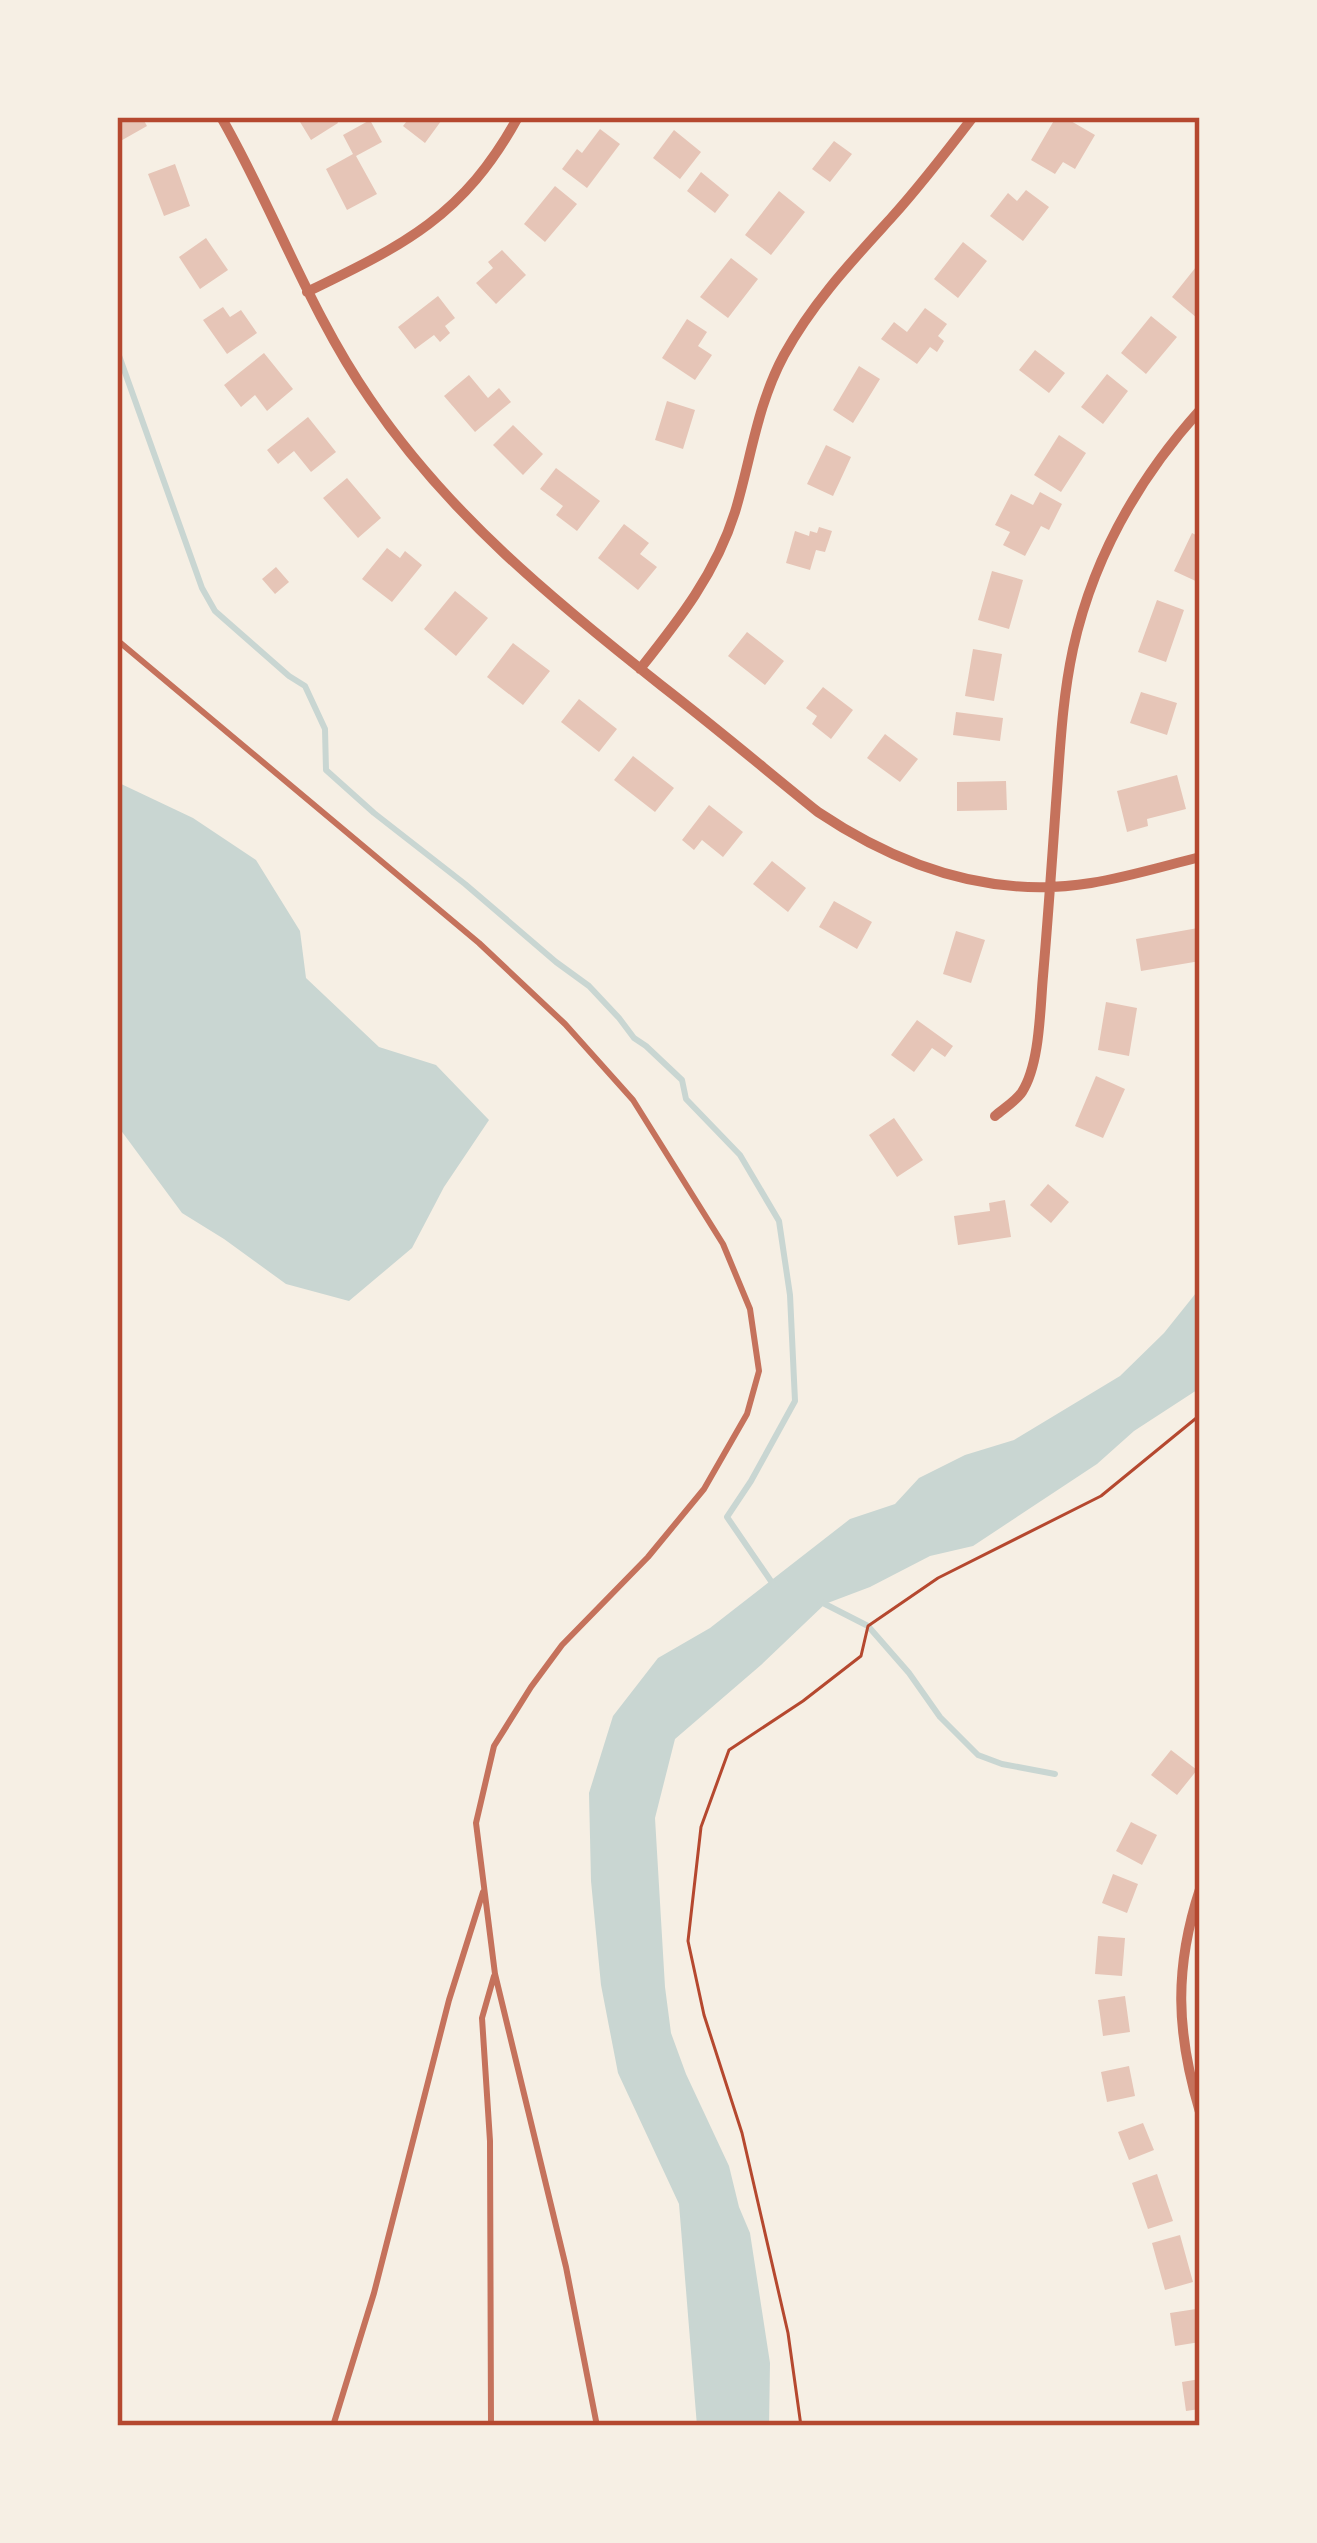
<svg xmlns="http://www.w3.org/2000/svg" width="1317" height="2543" font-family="Helvetica,sans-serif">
<rect width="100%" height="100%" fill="#f6efe4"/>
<!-- water -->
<path fill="#c9d6d2" d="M117 782 193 818 256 860 300 931 306 978 379 1047 436 1065 489 1120 444 1187 412 1248 349 1301 286 1284 224 1239 182 1213 117 1125Z
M1200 1288V1387L1197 1390 1134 1431 1097 1464 973 1546 930 1556 870 1587 825 1604 761 1665 675 1739 655 1818 665 1987 671 2033 686 2074 729 2166 739 2207 750 2233 770 2363 769 2426H697L679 2204 618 2073 601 1985 591 1881 589 1793 613 1716 658 1658 710 1628 850 1519 895 1504 919 1478 965 1455 1014 1440 1120 1376 1164 1333Z"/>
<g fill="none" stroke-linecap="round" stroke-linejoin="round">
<!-- stream -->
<path stroke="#c9d6d2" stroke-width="6" d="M117 350 202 588 215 611 289 676 305 686 325 729 326 770 374 813 465 884 556 962 589 986 619 1018 634 1038 646 1046 682 1080 686 1099 740 1155 779 1221 790 1295 795 1401 751 1481 727 1517 775 1587
M821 1602 868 1626 909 1673 940 1717 978 1755 1002 1764 1055 1774"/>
</g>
<!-- building -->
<path fill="#e6c5b7" d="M117 117H142L147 126 117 143Z
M297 117H335L338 123 311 140Z
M410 117H444L425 143 403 126Z
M1056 117H1064L1095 135 1075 169 1063 162 1055 174 1031 160Z
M370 120 382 142 356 156 377 194 347 210 326 169 353 154 343 135Z
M600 129 620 144 587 188 562 169 577 149 582 153Z
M674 130 701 152 680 179 653 158Z
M834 141 852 154 830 182 812 169Z
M175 164 190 206 164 216 148 174Z
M701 172 729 195 715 213 687 191Z
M555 186 577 204 545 242 524 224Z
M1026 190 1049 207 1023 241 990 216 1008 193 1017 201Z
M779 191 805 212 771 255 745 235Z
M206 238 228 270 200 289 179 257Z
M963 242 987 261 958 298 934 279Z
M502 250 526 275 496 304 476 283 493 268 488 262Z
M731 258 758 279 728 318 700 297Z
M1200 262V314L1197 318 1172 297Z
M438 296 455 318 445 326 450 333 440 342 434 335 415 349 398 327Z
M223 307 230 317 241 310 257 333 227 354 203 320Z
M925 308 947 324 938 336 944 341 937 352 930 347 917 364 881 339 894 322 907 332Z
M1151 316 1177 337 1146 374 1121 353Z
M687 319 707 332 698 346 712 355 695 380 662 358Z
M1035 350 1065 373 1049 393 1019 370Z
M264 353 293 389 267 411 255 395 241 407 224 385Z
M859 366 880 379 853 423 833 410Z
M1107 374 1128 391 1103 424 1081 407Z
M469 375 488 398 499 388 511 402 475 432 444 396Z
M667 401 695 410 683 449 655 440Z
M308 417 336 452 311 472 294 451 278 464 267 450Z
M513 425 543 454 523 475 493 445Z
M1059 435 1086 453 1061 492 1034 475Z
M826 445 851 457 833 496 807 484Z
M556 468 600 501 577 531 556 515 563 506 540 489Z
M347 478 381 518 358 538 323 498Z
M1040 492 1062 504 1049 530 1041 526 1025 556 1003 545 1010 532 995 525 1011 494 1033 505Z
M624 524 649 543 640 554 657 567 638 590 598 558Z
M819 527 832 531 825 552 816 550 810 570 786 563 795 531 809 536 810 531 817 533Z
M1192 533 1200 537V583L1174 571Z
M387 548 400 558 405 551 422 565 392 602 362 579Z
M276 567 289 582 275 594 262 579Z
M992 571 1023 580 1009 629 978 620Z
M455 591 488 618 456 656 424 629Z
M1157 600 1184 610 1166 662 1138 652Z
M747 632 784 661 765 685 728 656Z
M513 643 550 671 523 705 487 677Z
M973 649 1002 654 994 701 965 696Z
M823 687 853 710 831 739 812 724 817 716 806 708Z
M1141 692 1177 703 1167 735 1130 723Z
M579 699 617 729 599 752 561 722Z
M956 712 1003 718 1000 741 953 735Z
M885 734 918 759 900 782 867 758Z
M633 756 674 788 655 812 614 780Z
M1177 775 1186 809 1147 819 1148 826 1127 832 1117 791Z
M1006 781 1007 810 957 811V782Z
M709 805 743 832 723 857 702 840 694 850 682 840Z
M772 861 806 888 788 912 753 884Z
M834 901 872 922 857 949 819 927Z
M1198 928 1200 961 1141 971 1136 939Z
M956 931 985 940 971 983 943 974Z
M1106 1002 1137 1008 1129 1056 1098 1050Z
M917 1020 953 1046 945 1057 932 1048 914 1072 891 1055Z
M1096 1076 1125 1089 1103 1138 1075 1126Z
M894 1118 923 1160 897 1177 869 1135Z
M1048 1184 1069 1202 1051 1223 1030 1205Z
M1005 1200 1011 1237 958 1245 954 1216 990 1211 989 1203Z
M1171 1750 1197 1770 1177 1795 1151 1775Z
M1131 1822 1157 1835 1142 1865 1116 1851Z
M1113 1874 1138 1884 1127 1913 1102 1903Z
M1098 1936 1125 1938 1122 1976 1095 1974Z
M1125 1996 1130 2032 1103 2036 1098 2000Z
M1129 2066 1135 2096 1107 2102 1101 2072Z
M1143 2123 1154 2150 1129 2160 1118 2132Z
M1157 2174 1173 2221 1148 2229 1132 2183Z
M1180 2235 1193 2282 1165 2290 1152 2243Z
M1196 2309 1200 2342 1175 2346 1170 2313Z
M1200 2379V2409L1186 2411 1182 2382Z"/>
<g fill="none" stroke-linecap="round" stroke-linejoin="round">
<!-- path -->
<path stroke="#b5482f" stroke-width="3" d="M801 2426 788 2333 742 2133 704 2015 688 1941 701 1827 729 1750 803 1701 861 1656 868 1626 938 1578 1101 1496 1200 1415"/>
<!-- service -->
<path stroke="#c5725c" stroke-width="6" d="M117 640 479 943 565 1024 633 1100 723 1244 750 1309 759 1371 747 1414 704 1489 648 1557 562 1645 531 1687 494 1746 476 1823 495 1974 566 2267 597 2426
M333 2426 374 2293 449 2000 483 1892
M491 2426 490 2141 482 2018 494 1976"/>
<!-- minor -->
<path stroke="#c5725c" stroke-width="10" d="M221 117C274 209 309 311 370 399 448 514 554 601 662 686 715 727 766 770 818 812 900 867 992 899 1091 883 1128 877 1164 866 1200 857
M307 292C404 245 464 216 518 117
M640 669C679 620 716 573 735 512 751 459 757 405 784 355 813 302 852 261 892 217 921 185 947 151 973 117
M995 1116C1003 1109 1016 1101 1022 1092 1040 1064 1040 1009 1043 976 1048 918 1052 861 1056 803 1060 751 1062 700 1073 649 1093 558 1138 479 1200 410
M1200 1889C1174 1968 1176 2032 1200 2112"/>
</g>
<!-- border -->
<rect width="1317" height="2543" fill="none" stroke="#f6efe4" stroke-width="240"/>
<rect x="120" y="120" width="1077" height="2303" fill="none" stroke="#b5482f" stroke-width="4.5"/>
</svg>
